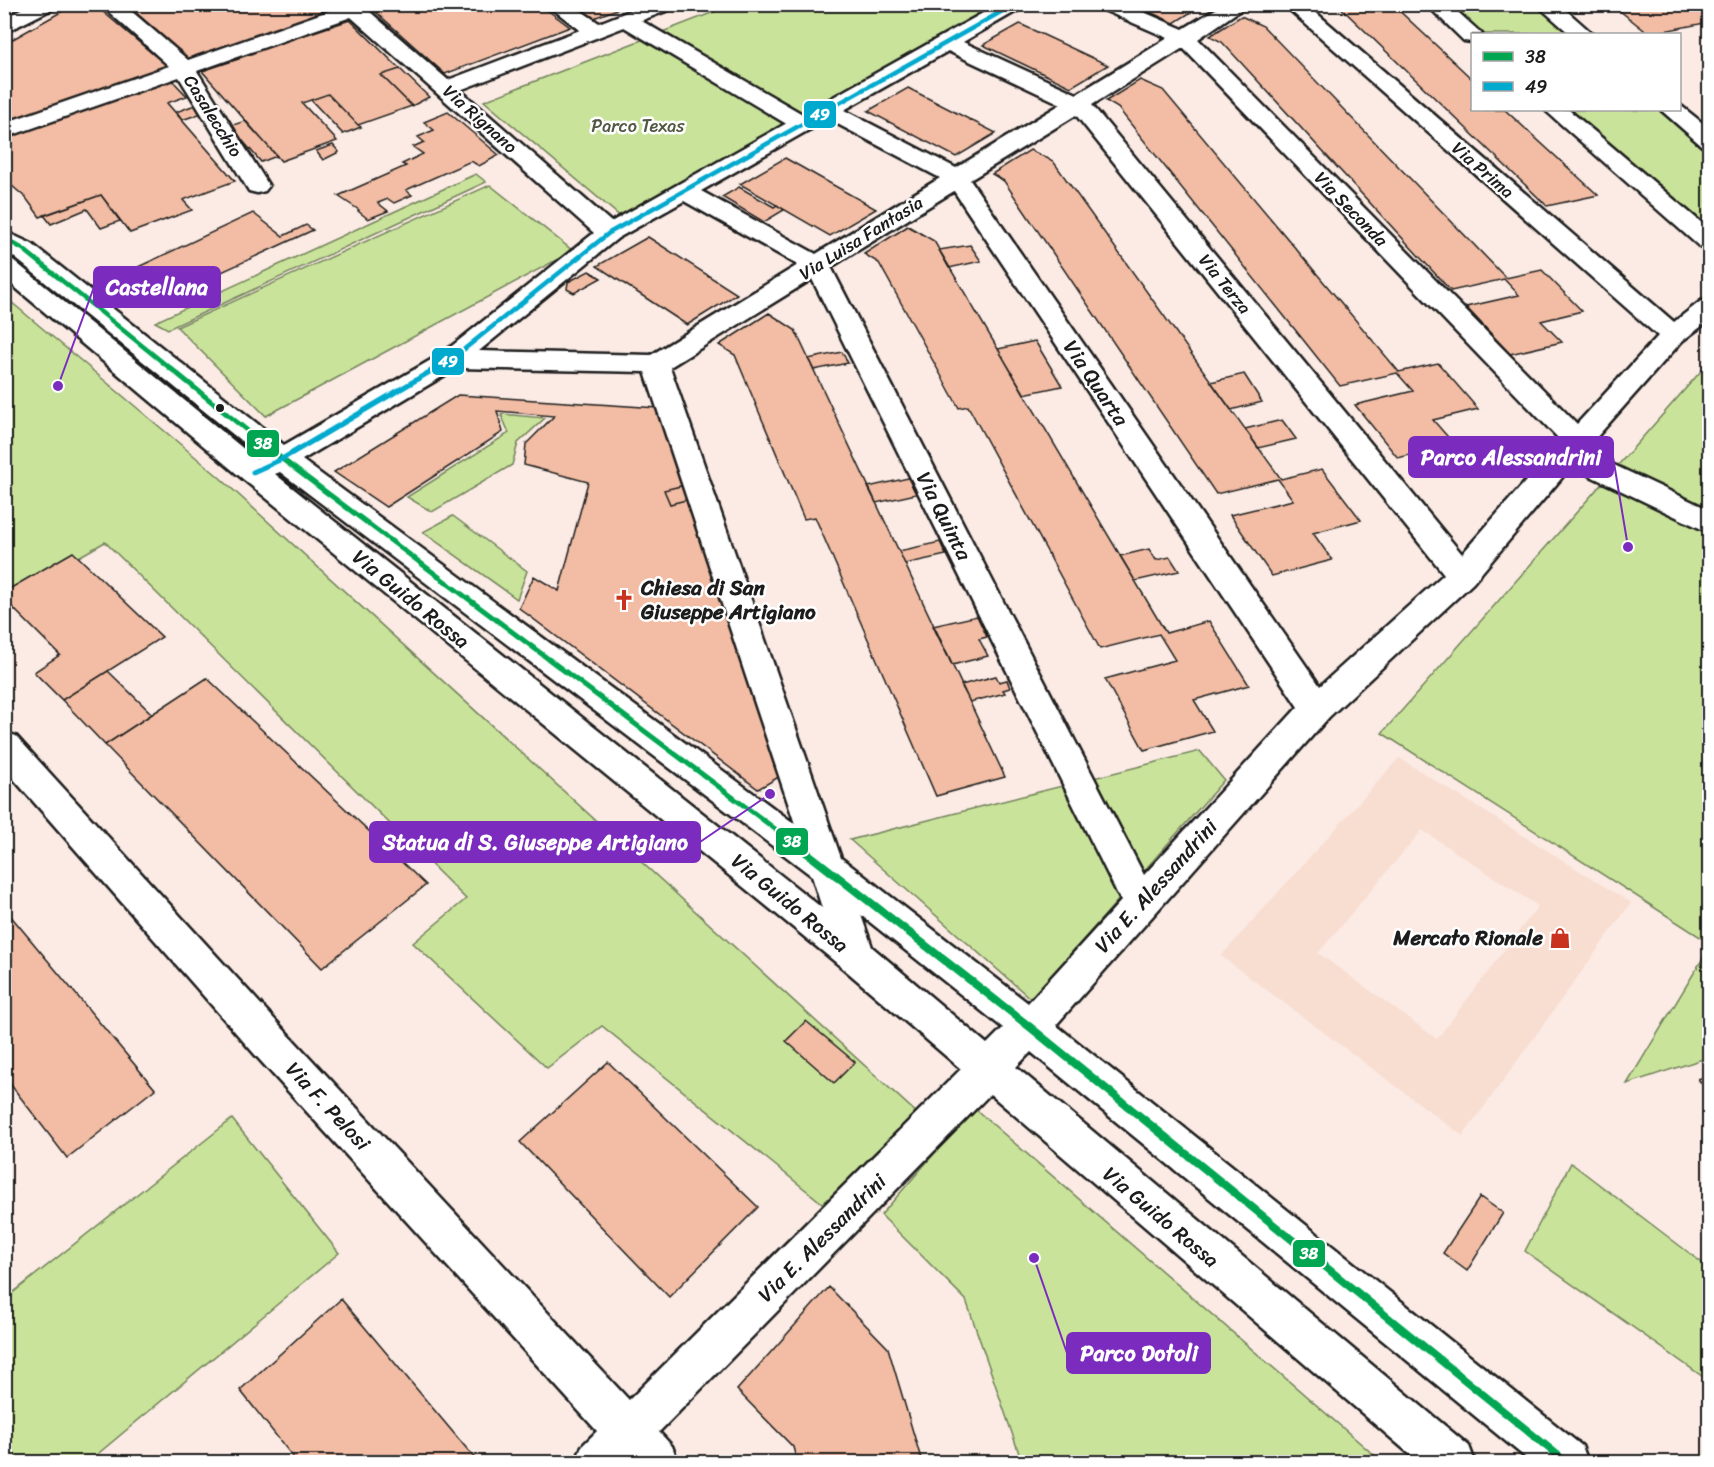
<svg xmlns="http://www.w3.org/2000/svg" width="1714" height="1467" font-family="Sriracha,sans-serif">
<rect width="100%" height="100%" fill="#fbebe4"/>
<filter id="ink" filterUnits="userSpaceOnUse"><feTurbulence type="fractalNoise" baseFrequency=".0167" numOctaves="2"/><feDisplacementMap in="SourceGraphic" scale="12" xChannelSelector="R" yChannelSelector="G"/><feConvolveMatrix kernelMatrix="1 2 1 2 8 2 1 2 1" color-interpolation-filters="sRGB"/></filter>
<g filter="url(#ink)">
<!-- built -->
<path fill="#f8ddd1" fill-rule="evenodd" d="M1399 758 1631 903 1463 1136 1221 956ZM1422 830 1538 906 1437 1039 1318 953Z"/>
<!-- green -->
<path fill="#c9e49a" stroke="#72805b" stroke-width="1.5" d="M732 5H1015L628 223 484 101Z
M1446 5H1539L1574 34H1481Z
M1568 110H1664L1709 148V231Z
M476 174 486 182 168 329 155 322Z
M490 185 573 251 266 416 177 327Z
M4 296 218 476 932 1127 822 1203 602 1026 547 1068 413 943 466 899 105 542 5 599Z
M1709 362 1710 940 1708 942 1382 733Z
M501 414 545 418 518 443 512 465 432 512 407 497 509 433Z
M453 516 527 571 517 599 423 532Z
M1200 751 1224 780 1031 999 850 840Z
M1709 948V1057L1627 1084Z
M974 1108 1382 1462H1022L966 1300 881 1215Z
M232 1119 339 1253 88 1462H19L5 1438V1299Z
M1571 1163 1709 1268V1381L1525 1251Z"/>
<!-- building -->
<path fill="#f2bda4" stroke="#1c1c1c" stroke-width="1.5" d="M75 4 95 5 167 66 4 125V44Z
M126 4H338L343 8 188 59Z
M398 4H539L570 27 445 74 376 12Z
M575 4H630L594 18Z
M1132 4H1204L1174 23Z
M1337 4H1392L1472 79V110H1505L1598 195 1547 206Z
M1630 4H1710V22L1649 34 1615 7Z
M1241 16 1263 26 1506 278 1542 270 1582 311 1541 321 1562 342 1510 354 1466 307 1519 295 1504 279 1451 291 1222 42 1210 36Z
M350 20 400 69 381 75 412 106 358 125 328 94 302 103 337 141 281 161 202 71 239 59 237 57Z
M1020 24 1108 65 1071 87 983 45Z
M400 69 429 97 412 106 381 75Z
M172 80 187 96 167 103 235 181 183 200 192 210 130 233 101 195 40 217 26 198 4 179V137Z
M1140 80 1163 90 1399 372 1438 363 1478 409 1433 420 1454 444 1398 458 1355 405 1413 391 1397 373 1340 386 1118 108 1106 101Z
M908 88 996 133 956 157 868 111Z
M328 94 358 125 361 127 343 134 311 100Z
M195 105 202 113 182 120 176 112Z
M448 112 499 155 479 166 471 161 406 190 412 195 394 203 388 199 378 203 388 211 368 219 358 211 359 210 338 196 406 166 402 164 423 154 413 147 424 142 418 137 434 130 424 122Z
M245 121 277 156 261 162 230 126Z
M333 145 339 152 323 160 316 151Z
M1030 150 1053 161 1281 479 1322 469 1361 520 1313 533 1332 560 1272 576 1230 515 1293 500 1278 479 1216 494 1004 181 992 174Z
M785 158 876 209 830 236 740 184Z
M739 187 774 207 777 205 784 210 764 222 722 197Z
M101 195 120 221 101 228 87 209 51 224 44 215Z
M253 213 283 236 306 225 313 230 152 304 119 276Z
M908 226 934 241 1166 633 1209 621 1249 685 1194 700 1213 731 1144 750 1105 679 1175 660 1159 634 1100 649 968 406 959 408 879 263 864 254Z
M648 237 737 294 687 325 597 266Z
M970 245 981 261 949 268 939 250Z
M589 271 601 278 574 293 567 289 568 282Z
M769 313 795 330 1005 777 936 796 815 517 804 519 735 355 719 345Z
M1035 341 1062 386 1024 394 998 349Z
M842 352 848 363 814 370 808 359Z
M1244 374 1262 402 1231 410 1211 382Z
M458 395 658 408 784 774 758 789 519 608 534 576 559 591 588 482 524 465 526 444 554 416 497 411 503 432 386 507 334 472Z
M1282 420 1296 439 1258 448 1245 429Z
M908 478 916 494 876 503 868 487Z
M685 485 690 499 670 504 664 490Z
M940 542 946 555 905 564 899 551Z
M1149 549 1156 560 1170 557 1179 571 1135 581 1120 556Z
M73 552 162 637 62 700 34 672 60 655 4 599V592Z
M977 616 987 637 979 639 988 656 952 665 933 626Z
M108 671 152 714 105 745 62 700Z
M996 676 999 682 1007 680 1010 688 1003 690 1005 693 970 702 961 685Z
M207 678 426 885 322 968 105 745Z
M4 908 155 1089 67 1158 4 1076Z
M806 1021 855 1062 834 1083 786 1041Z
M608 1062 758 1207 669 1297 520 1142Z
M1710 1075V1095L1698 1079Z
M1480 1197 1503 1213 1467 1271 1443 1253Z
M829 1287 888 1348 922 1462H797L793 1447 737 1390Z
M341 1299 478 1462H297L240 1390Z"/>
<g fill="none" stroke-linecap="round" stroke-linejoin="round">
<defs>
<path id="pedestrian" d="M626 14 633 16 811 119 814 124 811 129 803 131 795 129 619 24 615 20 619 16Z
M1567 443 1710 510V533L1557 460 1553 453 1557 446Z"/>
<path id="minor" d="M30 4H57L54 8 4 33V18Z
M100 4H123L188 60 340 7 339 4H378L369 11 448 80 580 30 546 4H571L599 23 647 4H677L674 8 460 90 611 222 999 4H1025L1022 8 963 42 1077 94 1168 38 1099 8 1096 4H1125L1183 29 1224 4H1249L1198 39 1577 424 1658 336 1283 4H1306L1674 322 1701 301 1710 299V320L1682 341 1587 448 1473 583 1329 717 1056 1025 1582 1446 1588 1462H1531L1031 1052 1016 1067 1469 1446 1475 1462H1419L990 1094 659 1432 672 1446 678 1462H576L582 1446 597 1431 258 1058 4 768V732L16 736 286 1032 629 1400 961 1069 844 969 243 479 4 278V257L13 260 256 459 261 457 4 249V231L32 244 284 445 443 353 594 233 351 17 197 71 269 186 265 191 257 193 249 191 179 77 4 138V123L169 66ZM1183 48 1561 441 1462 554 1092 105ZM948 51 1061 104 956 168 844 110ZM1076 115 1444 574 1320 686 970 180ZM828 119 940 178 816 254 701 191ZM954 191 1298 707 1144 875 831 267ZM684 201 798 265 651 355 479 351 618 238ZM812 279 1121 901 1028 1003 841 858 670 367ZM457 368 645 372 795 824 302 460ZM280 472 812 876 822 908 275 474ZM861 915 1003 1028 987 1044 872 947Z
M1426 4H1449L1482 34H1472V42L1464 41Z
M1545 110H1569L1710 230V250L1701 248Z"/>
<path id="secondary" d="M1536 4H1559L1593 34H1570Z
M1680 105 1710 129V148L1702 146 1661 110H1680Z"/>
</defs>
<!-- pedestrian casing -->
<use href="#pedestrian" stroke="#1c1c1c" stroke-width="5"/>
<!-- minor casing -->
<use href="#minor" stroke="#1c1c1c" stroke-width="5"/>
<!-- secondary casing -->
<use href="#secondary" stroke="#1c1c1c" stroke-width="5"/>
<!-- pedestrian -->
<use href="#pedestrian" fill="#fff" fill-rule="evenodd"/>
<!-- minor -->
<use href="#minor" fill="#fff" fill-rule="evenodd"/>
<!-- secondary -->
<use href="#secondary" fill="#fff" fill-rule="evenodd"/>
<defs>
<path id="bus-1-far2" d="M4 238 23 249 171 369"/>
<path id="bus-1-far1" d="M169 367 282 459 799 847"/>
<path id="bus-1" d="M797 845 1030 1027 1566 1462"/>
<path id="bus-2-far1" d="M435 369 452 359 609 233 1015 4"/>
<path id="bus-2" d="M253 472 282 459 438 367"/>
</defs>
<!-- bus-1-far2 casing -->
<use href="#bus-1-far2" stroke="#fff" stroke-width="8"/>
<!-- bus-1-far1 casing -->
<use href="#bus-1-far1" stroke="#fff" stroke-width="10"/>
<!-- bus-1 casing -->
<use href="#bus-1" stroke="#fff" stroke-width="12"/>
<!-- bus-2-far1 casing -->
<use href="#bus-2-far1" stroke="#fff" stroke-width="8"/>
<!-- bus-2 casing -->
<use href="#bus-2" stroke="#fff" stroke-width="10"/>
<!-- bus-1-far2 -->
<use href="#bus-1-far2" stroke="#00a651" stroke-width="4.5"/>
<!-- bus-1-far1 -->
<use href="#bus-1-far1" stroke="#00a651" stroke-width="5"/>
<!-- bus-1 -->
<use href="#bus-1" stroke="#00a651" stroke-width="8"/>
<!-- bus-2-far1 -->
<use href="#bus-2-far1" stroke="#00a9ce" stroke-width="4.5"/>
<!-- bus-2 -->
<use href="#bus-2" stroke="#00a9ce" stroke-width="5"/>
</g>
</g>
<!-- icons -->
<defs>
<symbol id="church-bare" viewBox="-9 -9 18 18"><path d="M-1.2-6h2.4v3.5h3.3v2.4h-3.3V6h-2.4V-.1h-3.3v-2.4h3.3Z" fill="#c8321e" stroke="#fff" stroke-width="2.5" paint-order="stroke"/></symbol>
<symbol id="shop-bare" viewBox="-9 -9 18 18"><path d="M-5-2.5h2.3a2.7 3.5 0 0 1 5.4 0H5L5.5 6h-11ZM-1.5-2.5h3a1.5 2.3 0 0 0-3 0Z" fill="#c8321e" stroke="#fff" stroke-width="2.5" paint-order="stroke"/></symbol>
</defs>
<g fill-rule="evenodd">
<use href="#church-bare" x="609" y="585" width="30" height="30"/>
<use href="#shop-bare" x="1545" y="923" width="30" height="30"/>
</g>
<!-- markers -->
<circle fill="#1c1c1c" stroke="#fff" stroke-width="2" cx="220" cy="408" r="5"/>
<g text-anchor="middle" stroke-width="5" stroke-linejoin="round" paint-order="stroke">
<!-- far-street labels -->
<g font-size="18" fill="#1c1c1c" stroke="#fff">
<text transform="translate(213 116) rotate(58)" y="6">Casalecchio</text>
<text transform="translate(480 119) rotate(42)" y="6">Via Rignano</text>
<text transform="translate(1483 170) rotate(41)" y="6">Via Prima</text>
<text transform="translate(1351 209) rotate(46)" y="6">Via Seconda</text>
<text transform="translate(861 238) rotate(-32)" y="6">Via Luisa Fantasia</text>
<text transform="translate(1225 284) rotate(51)" y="6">Via Terza</text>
</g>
<!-- far-park labels -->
<g font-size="18" fill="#505842" stroke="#fff">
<text x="638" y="132">Parco Texas</text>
</g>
<!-- street labels -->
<g font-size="21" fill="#1c1c1c" stroke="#fff">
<text transform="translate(1096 383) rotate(56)" y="7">Via Quarta</text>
<text transform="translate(944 516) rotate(63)" y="7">Via Quinta</text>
<text transform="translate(411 599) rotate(39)" y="7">Via Guido Rossa</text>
<text transform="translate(1156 886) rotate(-48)" y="7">Via E. Alessandrini</text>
<text transform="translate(790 903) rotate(39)" y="7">Via Guido Rossa</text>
<text transform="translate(328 1106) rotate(47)" y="7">Via F. Pelosi</text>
<text transform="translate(1161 1217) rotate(40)" y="7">Via Guido Rossa</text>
<text transform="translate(822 1238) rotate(-45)" y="7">Via E. Alessandrini</text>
</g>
<!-- poi labels -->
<g font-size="21" font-weight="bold" fill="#1c1c1c" stroke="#fff" text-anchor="start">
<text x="641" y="595">Chiesa di San<tspan x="641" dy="24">Giuseppe Artigiano</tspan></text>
<text x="1543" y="945" text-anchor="end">Mercato Rionale</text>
</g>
</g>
<!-- callouts -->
<path fill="none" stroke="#7b2cbf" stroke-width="2" d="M58 386L94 287M1628 547L1613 457M770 794L700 842M1034 1258L1067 1353"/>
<g fill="#7b2cbf" stroke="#fff" stroke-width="2">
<circle cx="58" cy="386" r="6"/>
<circle cx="1628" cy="547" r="6"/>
<circle cx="770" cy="794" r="6"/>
<circle cx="1034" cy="1258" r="6"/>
</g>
<g fill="#7b2cbf" stroke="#7b2cbf" stroke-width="2">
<rect x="94" y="267" width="126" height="40" rx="6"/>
<rect x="1409" y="437" width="204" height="40" rx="6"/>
<rect x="370" y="822" width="330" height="40" rx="6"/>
<rect x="1067" y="1333" width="143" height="40" rx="6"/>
</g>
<g font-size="22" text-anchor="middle" font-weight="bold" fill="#fff">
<text x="157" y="295">Castellana</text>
<text x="1511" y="465">Parco Alessandrini</text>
<text x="535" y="850">Statua di S. Giuseppe Artigiano</text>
<text x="1139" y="1361">Parco Dotoli</text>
</g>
<g stroke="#fff" stroke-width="2">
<rect x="803" y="100" width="34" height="29" rx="6" fill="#00a9ce"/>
<rect x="431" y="347" width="34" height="29" rx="6" fill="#00a9ce"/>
<rect x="246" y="429" width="34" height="29" rx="6" fill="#00a651"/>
<rect x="775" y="827" width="34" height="29" rx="6" fill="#00a651"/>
<rect x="1292" y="1239" width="34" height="29" rx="6" fill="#00a651"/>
</g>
<g font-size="16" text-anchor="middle" font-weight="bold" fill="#fff">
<text x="820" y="120">49</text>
<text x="448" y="367">49</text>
<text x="263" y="449">38</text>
<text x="792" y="847">38</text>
<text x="1309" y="1259">38</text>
</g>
<!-- margin -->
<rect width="1714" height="1467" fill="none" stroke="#fff" stroke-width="24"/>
<rect x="12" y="12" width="1690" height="1443" fill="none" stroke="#1c1c1c" stroke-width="2" filter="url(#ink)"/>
<!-- legend -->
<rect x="1471" y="33" width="210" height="78" fill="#ffffff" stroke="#a4a4a4" stroke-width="1.5"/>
<rect x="1483" y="52" width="30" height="9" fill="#00a651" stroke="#a4a4a4" stroke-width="1.5"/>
<text x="1525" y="63" font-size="18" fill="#1c1c1c">38</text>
<rect x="1483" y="82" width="30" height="9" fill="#00a9ce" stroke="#a4a4a4" stroke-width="1.5"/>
<text x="1525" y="93" font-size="18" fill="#1c1c1c">49</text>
</svg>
